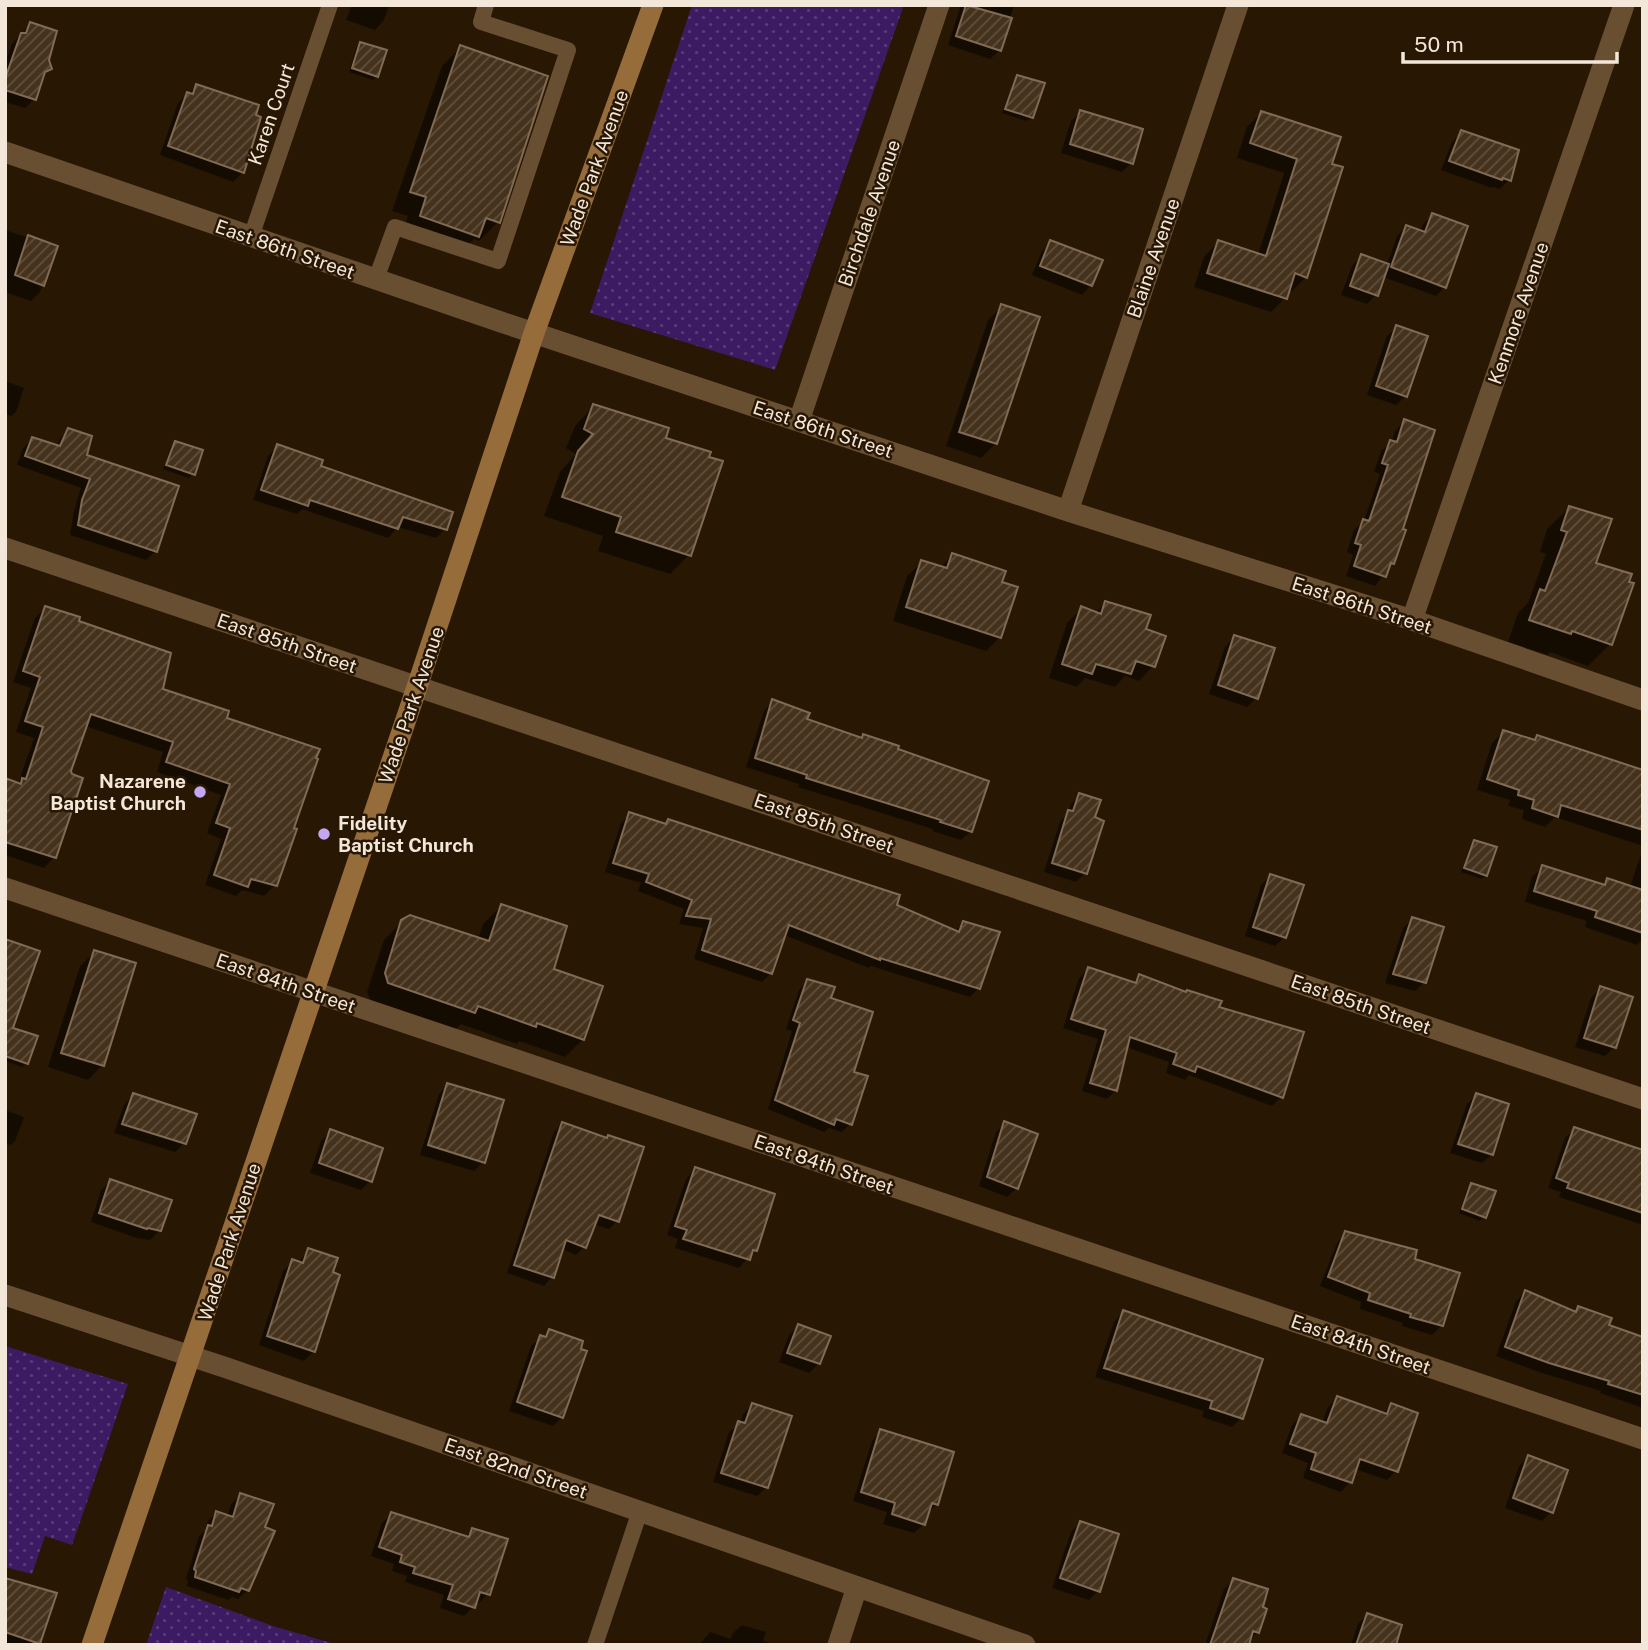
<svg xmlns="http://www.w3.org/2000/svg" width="1648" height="1650" font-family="'Public Sans',sans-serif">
<defs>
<pattern id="grass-dots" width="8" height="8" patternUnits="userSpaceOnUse" patternTransform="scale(1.75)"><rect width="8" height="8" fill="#3c1b62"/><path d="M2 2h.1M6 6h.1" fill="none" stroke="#593c78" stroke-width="1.8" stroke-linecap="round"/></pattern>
<pattern id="building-hatch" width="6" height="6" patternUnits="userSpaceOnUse" patternTransform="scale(1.75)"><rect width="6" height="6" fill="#45321d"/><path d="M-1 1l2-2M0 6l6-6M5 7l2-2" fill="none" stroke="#60503d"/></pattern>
</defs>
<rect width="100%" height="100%" fill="#281703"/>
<!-- grass -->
<path fill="url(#grass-dots)" d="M692 5H904L775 370 590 313Z
M5 1346 128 1384 72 1545 45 1536 32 1574 5 1567Z
M166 1587 273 1626 338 1645H146Z"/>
<!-- shadow -->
<path fill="#0007" d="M352 5H389L384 20 375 30 346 20Z
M961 5H1014L1000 50 990 59 948 45Z
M30 24 50 68 42 77 34 99 25 108 5 102V64L12 44Z
M360 44 377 76 373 80 349 72 356 48Z
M461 47 498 222 479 241 474 239 459 255 402 235 408 216 392 211 442 66Z
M1018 77 1032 117 1027 121 1002 113 1014 81Z
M197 86 243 172 233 182 160 155 178 103Z
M1081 112 1131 163 1122 172 1061 153 1071 121Z
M1261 113 1330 165 1306 277 1292 291 1288 290 1285 298 1271 312 1194 287 1204 257 1218 242 1258 255 1284 173 1237 158 1247 127Z
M1462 132 1509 180 1500 189 1493 187 1492 188 1441 170 1452 142Z
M1433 215 1445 287 1436 296 1383 277 1376 295 1367 304 1341 295 1352 266 1361 256 1387 265 1397 236 1406 227 1420 232 1423 224Z
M5 230 56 247 40 292 31 301 5 292Z
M1051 242 1091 285 1082 295 1032 275 1042 251Z
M1002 306 996 443 981 458 946 446 988 320Z
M1397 327 1406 396 1396 405 1367 395 1387 336Z
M5 381 24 388 16 412 11 416 5 414Z
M594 406 663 440 689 555 670 574 598 551 603 536 544 516 560 472 576 454 566 448 575 426Z
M1404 421 1392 563 1375 586 1346 576 1353 555 1347 552 1354 530 1364 521 1380 474 1374 472 1381 451 1392 442 1395 431Z
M68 430 156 551 146 560 70 535 74 511 81 488 17 465 23 448 32 439 56 447 59 440Z
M175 443 193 474 189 478 163 469 171 447Z
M278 446 319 467 408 496 445 529 436 538 398 527 388 538 302 509 297 514 253 500 268 456Z
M1569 508 1594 564 1610 644 1588 666 1550 652 1548 655 1508 642 1518 613 1528 603 1546 554 1540 552 1547 529Z
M952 555 1000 637 986 651 893 621 907 576 922 562 940 568Z
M1105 603 1144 630 1153 666 1139 681 1125 676 1115 687 1085 678 1077 687 1049 678 1067 623 1082 608 1095 613Z
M45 608 77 622 161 690 225 719 275 885 264 896 242 890 236 896 205 885 221 839 207 833 221 795 157 772 163 752 85 726 69 771 54 857 44 868 5 855V780L18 784 34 738 16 732 31 688 13 682 35 618Z
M1234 637 1256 698 1247 707 1209 694 1225 647Z
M773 701 805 721 860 739 863 736 971 831 961 840 932 831 933 829 798 787 799 784 746 767 764 711Z
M1503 732 1533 741 1537 737 1643 772V846L1555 817 1545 827 1522 819 1524 810 1508 806 1510 800 1477 790 1492 743Z
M1080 795 1085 873 1076 882 1044 872 1060 822 1067 814 1071 804Z
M630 814 664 825 669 821 895 906 954 932 964 923 979 988 970 997 871 966 869 968 784 935 771 973 762 982 694 959 703 928 679 924 684 909 638 891 641 883 605 872 621 823Z
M1475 842 1486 875 1482 879 1461 872 1470 846Z
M1643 848V939L1637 945 1585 927 1587 921 1525 902 1532 877 1543 867 1602 886 1608 880 1630 887Z
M1270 876 1285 937 1275 946 1245 936 1261 885Z
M501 906 551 970 583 1039 565 1057 519 1041 517 1044 461 1024 455 1030 371 1001 367 992 384 940 402 922 478 939 483 924Z
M1412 919 1424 982 1415 991 1385 983 1403 928Z
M95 952 134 965 102 1065 88 1080 48 1067 80 966Z
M1088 969 1132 983 1140 976 1217 1008 1302 1034 1281 1097 1272 1106 1189 1075 1185 1080 1166 1073 1169 1062 1126 1047 1116 1090 1107 1099 1082 1091 1098 1039 1063 1028 1079 978Z
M807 981 829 999 851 1073 850 1124 842 1132 829 1128 824 1132 768 1109 792 1031 786 1029 799 990Z
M1600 988 1614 1047 1605 1056 1575 1047 1591 998Z
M5 1037 26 1063 22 1067 5 1061Z
M448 1085 483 1162 474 1171 420 1155 439 1094Z
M133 1095 184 1143 175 1152 114 1133 124 1105Z
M1476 1095 1492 1154 1482 1163 1450 1153 1467 1104Z
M5 1110 24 1117 15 1141 11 1145 5 1143Z
M1005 1123 1017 1188 1007 1197 979 1186 996 1132Z
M562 1124 617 1221 609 1229 593 1224 584 1247 576 1255 562 1249 552 1277 544 1286 507 1273 554 1132Z
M1574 1129 1643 1150V1225L1559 1197 1561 1192 1548 1188 1565 1138Z
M331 1131 370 1181 361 1190 310 1173 321 1141Z
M695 1169 755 1250 739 1268 675 1248 678 1239 667 1235 686 1179Z
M111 1181 160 1230 150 1240 137 1238 91 1222 101 1190Z
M1471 1185 1485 1217 1480 1221 1459 1213 1467 1189Z
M1346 1233 1413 1261 1442 1325 1432 1335 1402 1326 1403 1323 1360 1309 1361 1302 1320 1286 1337 1243Z
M308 1250 314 1351 304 1361 259 1345 283 1271 293 1261 298 1263Z
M1525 1292 1574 1313 1578 1308 1607 1326 1643 1339V1408L1600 1393 1601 1391 1539 1372 1496 1356 1516 1301Z
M1123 1312 1241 1418 1232 1427 1202 1417 1204 1411 1095 1377 1114 1322Z
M798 1326 819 1363 809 1373 779 1362 789 1335Z
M550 1331 578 1350 562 1417 553 1426 509 1411 531 1346Z
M1337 1398 1382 1414 1391 1405 1396 1471 1387 1480 1355 1469 1350 1482 1341 1492 1303 1478 1308 1463 1282 1453 1292 1425 1301 1416 1322 1423 1328 1407Z
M752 1405 767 1487 757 1496 713 1482 729 1432 740 1423 743 1414Z
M881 1431 937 1504 927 1514 924 1524 914 1533 883 1524 887 1512 853 1501 872 1441Z
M1529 1457 1551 1512 1542 1521 1505 1508 1519 1466Z
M241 1495 263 1528 248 1590 238 1599 232 1597 228 1600 187 1586 188 1580 186 1579 199 1536 205 1531 207 1522 216 1513 227 1517 231 1504Z
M391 1514 465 1537 472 1530 488 1594 479 1603 475 1602 473 1607 464 1616 440 1608 444 1595 405 1582 407 1576 392 1571 394 1564 371 1556 382 1523Z
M1080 1523 1098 1591 1089 1600 1052 1588 1071 1532Z
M5 1579 38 1643 36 1645H5Z
M1233 1580 1257 1632 1247 1645H1205L1224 1589Z
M1367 1615 1394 1645H1351L1358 1624Z
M742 1625 766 1632 763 1641 775 1645H699L710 1632 731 1639 732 1634Z"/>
<!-- building -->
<path fill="url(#building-hatch)" stroke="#806b54" stroke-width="2" d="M966 5 1012 18 1001 51 956 36Z
M30 22 57 31 49 60 52 69 45 72 36 100 5 90V79L21 33H26Z
M360 42 387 50 378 77 352 68Z
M460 45 548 76 500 223 486 218 479 237 420 216 426 197 410 192Z
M1017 75 1045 83 1033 118 1005 109Z
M196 84 259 105 256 115 261 117 244 173 168 146 187 92 193 94Z
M1080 110 1143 129 1133 164 1070 144Z
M1261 111 1341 137 1332 164 1343 167 1307 278 1295 273 1287 299 1207 273 1218 240 1266 256 1297 159 1250 143Z
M1461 130 1519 150 1511 181 1503 178 1502 180 1449 161Z
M1432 213 1468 226 1446 288 1391 267 1406 225 1425 232Z
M28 235 58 246 44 286 15 275Z
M1050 240 1103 260 1092 286 1040 266Z
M1361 254 1389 264 1378 296 1350 286Z
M1001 304 1040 317 997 444 959 432Z
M1396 325 1428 336 1407 397 1376 386Z
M593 404 669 428 666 438 711 452 709 457 723 461 691 556 616 532 621 517 562 497 578 451 593 434 584 429Z
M1404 419 1435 430 1403 529 1406 530 1394 564 1391 563 1386 577 1354 566 1361 545 1355 543 1363 519 1369 521 1388 465 1382 463 1390 440 1397 442Z
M68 428 92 436 87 455 179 486 157 552 78 525 82 500 90 479 25 456 32 437 60 446Z
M175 441 203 450 195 475 166 465Z
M277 444 323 460 321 466 453 512 447 530 403 517 398 529 310 500 308 506 261 490Z
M1569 506 1612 519 1596 563 1632 574 1629 582 1634 583 1612 645 1572 631 1571 634 1529 620 1540 589 1545 591 1567 532 1561 530Z
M952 553 1006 571 1002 582 1018 587 1001 638 906 607 921 560 947 568Z
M1105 601 1151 615 1146 629 1166 636 1155 667 1136 661 1131 674 1096 664 1092 674 1062 664 1081 606 1101 614Z
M45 606 80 617 79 621 171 653 163 689 229 711 227 718 320 749 316 758 318 759 294 828 297 829 277 886 251 879 248 887 214 875 230 828 216 823 230 784 166 762 173 742 91 714 71 771 72 774 83 778 56 858 5 842V778L21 784 22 778 26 779 43 727 25 721 40 677 23 671Z
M1234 635 1275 648 1258 699 1218 685Z
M772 699 810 713 807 719 862 738 863 734 899 746 898 749 989 781 972 832 940 822 941 820 806 778 807 775 755 758Z
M1503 730 1535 740 1537 735 1643 770V830L1561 805 1558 817 1532 808 1534 800 1518 795 1519 790 1487 779Z
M1079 793 1101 800 1095 817 1104 821 1087 874 1052 863 1068 810 1073 811Z
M629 812 666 824 668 819 900 895 897 905 959 932 963 921 1000 932 980 989 880 958V960L789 925 772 974 702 950 711 919 686 916 692 900 646 882 649 874 613 863Z
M1474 840 1497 847 1487 876 1464 868Z
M1542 865 1605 885 1607 878 1643 890V933L1595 917 1597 911 1534 891Z
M1270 874 1304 885 1286 938 1253 927Z
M501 904 567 926 554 969 603 986 584 1040 537 1023 536 1027 478 1006 475 1013 388 983 385 973 401 920 410 915 489 941Z
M1412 917 1444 927 1426 983 1393 974Z
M5 939 40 951 13 1028 38 1036 28 1064 5 1056Z
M94 950 136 963 104 1066 61 1053Z
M1088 967 1136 983 1139 974 1186 992 1187 990 1222 1001 1219 1007 1304 1032 1283 1098 1197 1066 1195 1072 1173 1064 1177 1053 1130 1037 1117 1091 1090 1083 1106 1030 1071 1019Z
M807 979 835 987 831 998 873 1012 854 1072 868 1076 852 1125 836 1119 834 1125 775 1100 800 1023 793 1020Z
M1600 986 1633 997 1616 1048 1584 1038Z
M447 1083 504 1100 485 1163 428 1145Z
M133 1093 197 1114 186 1144 122 1124Z
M1476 1093 1509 1104 1493 1155 1458 1144Z
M1004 1121 1038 1134 1018 1189 987 1177Z
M562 1122 607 1138 608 1135 644 1147 619 1222 599 1215 586 1248 566 1240 554 1278 514 1265Z
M1574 1127 1643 1150V1213L1567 1188 1569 1183 1556 1178Z
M330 1129 383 1148 372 1182 319 1163Z
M695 1167 775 1194 757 1251 753 1250 750 1260 683 1239 687 1230 675 1226Z
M110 1179 172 1200 161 1231 148 1228 147 1229 99 1213Z
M1471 1183 1496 1191 1486 1218 1462 1209Z
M1345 1231 1417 1250 1415 1259 1460 1273 1443 1326 1410 1317 1411 1314 1368 1300 1370 1293 1328 1277Z
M308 1248 338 1258 333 1272 340 1275 315 1352 267 1336 292 1259 303 1263Z
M1525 1290 1576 1312 1578 1306 1612 1318 1609 1325 1643 1337V1395L1608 1384 1609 1381 1549 1363 1505 1347Z
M1123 1310 1263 1359 1243 1419 1210 1408 1212 1401 1104 1368Z
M798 1324 831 1336 820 1364 787 1353Z
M549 1329 583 1341 581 1349 587 1351 563 1418 517 1402 540 1335 546 1337Z
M1337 1396 1387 1414 1391 1403 1418 1413 1398 1472 1360 1459 1352 1483 1311 1469 1316 1453 1290 1444 1301 1414 1327 1423Z
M752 1403 792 1416 768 1488 721 1473 738 1421 745 1423Z
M880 1429 954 1452 938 1505 932 1503 925 1525 892 1514 895 1503 861 1492Z
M1528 1455 1568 1470 1553 1513 1513 1498Z
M240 1493 274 1504 265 1527 275 1531 249 1591 241 1588 239 1592 195 1577 196 1571 194 1569 208 1525 212 1526 216 1511 233 1517Z
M391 1512 469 1537 472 1528 508 1539 490 1595 480 1592 475 1608 448 1599 453 1585 413 1573 415 1567 400 1562 402 1555 379 1547Z
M1080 1521 1119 1534 1100 1592 1060 1578Z
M5 1578 57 1593 40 1644 5 1632Z
M1233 1578 1268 1589 1263 1607 1267 1609 1259 1633 1253 1631 1249 1645H1210Z
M1367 1613 1402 1625 1396 1645H1356Z"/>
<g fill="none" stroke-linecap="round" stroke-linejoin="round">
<!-- lane -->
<path stroke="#694f32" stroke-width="16" d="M251 237 330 5
M376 279 395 227 498 261 568 50 481 22 486 5
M595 1645 640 1511"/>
<!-- street -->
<path stroke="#694f32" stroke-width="21" d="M5 152 501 322 1068 511 1412 620 1643 700
M799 421 939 5
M1068 511 1238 5
M5 548 1643 1099
M1412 620 1624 5
M5 888 1643 1439
M5 1295 227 1368 1025 1645
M838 1645 857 1587"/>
<!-- secondary -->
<path stroke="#966c3b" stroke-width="21" d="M92 1645 417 687 534 333 653 5"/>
</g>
<!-- markers -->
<g fill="#c3a7f2" stroke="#281703" stroke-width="2.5">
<circle cx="200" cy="792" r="7"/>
<circle cx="324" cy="834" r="7"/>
</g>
<g text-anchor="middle" stroke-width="5" stroke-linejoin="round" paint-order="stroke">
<!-- street labels -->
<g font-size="19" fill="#f3e7da" stroke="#281703">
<text transform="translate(271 114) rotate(-71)" y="7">Karen Court</text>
<text transform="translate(594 168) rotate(-70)" y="7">Wade Park Avenue</text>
<text transform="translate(869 213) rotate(-71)" y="7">Birchdale Avenue</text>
<text transform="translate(285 249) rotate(19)" y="7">East 86th Street</text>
<text transform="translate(1153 258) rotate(-71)" y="7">Blaine Avenue</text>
<text transform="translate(1518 313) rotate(-71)" y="7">Kenmore Avenue</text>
<text transform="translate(823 429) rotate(18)" y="7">East 86th Street</text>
<text transform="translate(1362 605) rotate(18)" y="7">East 86th Street</text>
<text transform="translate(287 643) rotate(19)" y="7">East 85th Street</text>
<text transform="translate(411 705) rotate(-71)" y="7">Wade Park Avenue</text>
<text transform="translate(824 823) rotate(19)" y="7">East 85th Street</text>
<text transform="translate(286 983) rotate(19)" y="7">East 84th Street</text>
<text transform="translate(1361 1004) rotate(19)" y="7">East 85th Street</text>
<text transform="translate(824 1164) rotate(19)" y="7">East 84th Street</text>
<text transform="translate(229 1242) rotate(-72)" y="7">Wade Park Avenue</text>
<text transform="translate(1361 1344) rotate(19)" y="7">East 84th Street</text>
<text transform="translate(516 1468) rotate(19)" y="7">East 82nd Street</text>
</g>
<!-- poi labels -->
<g font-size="19" font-weight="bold" fill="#f3e7da" stroke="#281703" text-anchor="end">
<text x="186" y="788">Nazarene<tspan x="186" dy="22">Baptist Church</tspan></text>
<text x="338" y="830" text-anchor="start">Fidelity<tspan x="338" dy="22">Baptist Church</tspan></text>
</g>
</g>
<!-- border -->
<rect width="1648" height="1650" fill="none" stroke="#f3e7da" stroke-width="14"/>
<!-- scale -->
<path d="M1403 52v10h214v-10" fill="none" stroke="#f3e7da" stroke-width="3.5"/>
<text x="1414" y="52" font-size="21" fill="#f3e7da" stroke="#281703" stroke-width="5" paint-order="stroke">50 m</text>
</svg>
